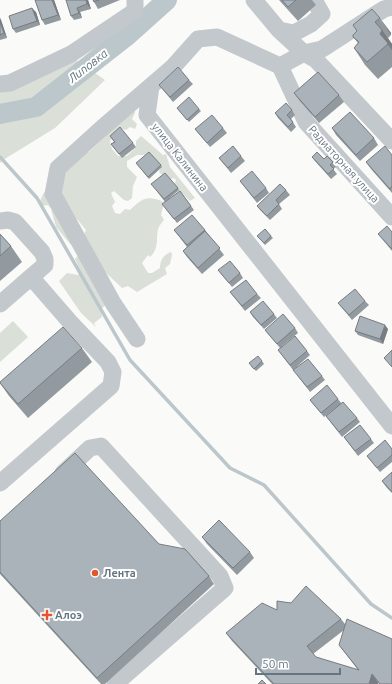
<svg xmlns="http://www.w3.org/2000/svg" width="392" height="684" font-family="Ubuntu,sans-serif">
<rect width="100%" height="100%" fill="#fafaf8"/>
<!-- green -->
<path fill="#dadfd7" d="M76 60 105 80 55 128 3 160 0 163V90Z
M134 108 135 113 132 119 137 124 135 129 130 127 126 130 120 128 110 141 112 149 118 156H127L136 147V141L141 136 163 155 166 154 170 167 195 198 190 201 182 193H177L173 188 176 180 174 178 168 180 159 172 161 166 148 155H137L127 161V167L137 177 133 186 132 198 128 201 124 200 114 191 111 193 115 202 112 206 115 213 120 214 125 209 130 210C138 203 143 196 155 199 159 200 161 200 164 203L161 215 164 220C162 222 159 226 158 229 156 239 159 249 150 257L148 255 142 263 148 273H152L160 268C160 261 163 255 171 252L172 255 170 264 165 268 167 274 137 292 128 286 122 288 104 271 113 299 101 309 102 317 94 323 96 327 81 313 59 281 67 273 78 275 81 272 75 259 81 252 82 239 86 230 77 219 70 221 73 236 71 245 56 227 51 209 48 205 42 206 39 203 43 194 59 174 77 149 89 152Z
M13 321 28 337 0 362V333Z"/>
<!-- water -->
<path fill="#bbc7cb" d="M161 0H177L155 23 146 16Z"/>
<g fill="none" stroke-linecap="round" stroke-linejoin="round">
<!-- stream -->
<path stroke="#bbc7cb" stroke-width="3.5" d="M0 157 37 198 130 360 230 468 264 485 371 604 392 618"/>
<!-- river -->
<path stroke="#bbc7cb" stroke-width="20" d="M0 114 36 107 128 35 167 0"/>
<!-- minor -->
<path stroke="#c3c8cc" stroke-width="17" d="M254 0 279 30 294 33 311 24 322 14 314 0
M279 30 304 53 316 60 392 141
M280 66 306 122 392 217
M0 84 10 83 71 54 135 11V0
M151 86 147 115 392 426
M0 221 8 220 15 222 42 252 45 259V265L31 277
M0 304 31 277 70 322 108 362 113 372 111 386 0 483
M137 339 113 303 53 194 58 168 101 129 173 67 198 39 217 37 280 66 304 53 322 49 384 9 392 7
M63 473 90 448 101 446 220 576 225 588 115 684"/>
</g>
<!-- wall -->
<path fill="#929a9f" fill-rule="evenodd" d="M35 0H54L61 20 45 25 42 20Z
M66 0H88L91 9 80 12 82 18 74 20 71 16Z
M93 0H120L98 9Z
M279 0H312L316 5 298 21Z
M36 12 40 25 16 33 13 29Z
M379 17 391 33V35L388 38 392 44V67L378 79 365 65 354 48 358 43 353 37Z
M0 18 1 20 7 38 0 40Z
M189 80 193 84 173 102 159 85Z
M294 93 339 95 344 102 319 123 299 100Z
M177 108 199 109 201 111 189 122Z
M292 110 295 115 291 119 296 127 291 132 278 118 275 113Z
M223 128 227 133 210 147 195 129Z
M332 128 374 138 378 145 360 161 336 135Z
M110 136 133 143 136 147 122 158 111 144 114 142Z
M392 155V193L371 169 366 162Z
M241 156 245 161 231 173 219 158Z
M312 157 324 159 333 162 336 167 333 169 337 174 331 179 315 161Z
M136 163 161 165 162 167 149 179Z
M240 181 266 188 269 193 257 203Z
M153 186 178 188 179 190 165 202Z
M286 190 290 195 279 204 282 209 270 220 260 210 257 206Z
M180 191 194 210 177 223 166 209Z
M174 230H205L224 255 202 274 187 257 183 251 187 247Z
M392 232V251L383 240 378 234Z
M0 234 11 246 22 262 0 281Z
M257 236H271L273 238 265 245Z
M218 270 240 273 243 278 232 287Z
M230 292 257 294 261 298 245 311Z
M365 301 369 305 352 320 338 303Z
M250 312 274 314 277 318 264 329 253 317Z
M295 328 298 333 282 346 307 351 310 355 293 370 278 350 280 348 265 330Z
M388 329 383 344 358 335 355 331Z
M82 348 92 362 28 418 9 396 0 383Z
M262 361 264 364 256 371 251 366Z
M297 375 322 376 325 380 310 392Z
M338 399 341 403 357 418 360 422 342 437 326 416 339 405 324 417 310 400Z
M344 437 371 439 374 443 358 456Z
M392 449V462L380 472 367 456Z
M392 472V493L387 488 382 481Z
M0 521 209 576 214 584 105 684H101L0 574Z
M202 537 250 552 254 558 237 575 207 544Z
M277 610 341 619 392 684H379L378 683V684H272L232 641 226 633ZM344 630 339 645 358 670 316 657 313 654Z"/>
<!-- shaded-wall -->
<path fill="#777d82" d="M52 0H54L61 20 58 15Z
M86 0H88L91 9 87 4Z
M32 8 36 12 40 25 37 21Z
M77 8 80 12 82 18 79 13Z
M379 17 391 33V35L380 18Z
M0 18 1 20 7 38 4 33 0 22Z
M382 30 392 44V50L380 34Z
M385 325 388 329 383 344 380 339Z
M372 674 378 683V684H369Z"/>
<!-- building -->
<path fill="#aab3b9" stroke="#777d82" d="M35 0H52L58 15 42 20Z
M66 0H86L87 4 77 8 79 13 71 16Z
M93 0H99L94 2Z
M282 0H296L288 7Z
M32 8 37 21 13 29 9 16Z
M372 9 379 17 380 18 375 22 382 30 380 34 387 42 388 44 367 62 354 48 359 42 353 37V35L357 31 353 25Z
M0 22 4 33 0 35Z
M178 67 189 80 170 97 159 85Z
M318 72 339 95 315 117 294 93Z
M189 97 199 109 187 120 177 108Z
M286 103 292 110 287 115 293 122 288 127 275 113Z
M350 112 374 138 356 155 332 128Z
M212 115 223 128 207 143 195 129Z
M120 127 133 143 119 154 111 144 115 142 110 136Z
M233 146 241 156 228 168 219 158Z
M385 146 392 155V186L390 189 366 162Z
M149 152 161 165 148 177 136 163Z
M317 152 324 159 327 156 333 162 330 165 334 169 328 174 312 157Z
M252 171 266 188 254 198 240 181Z
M165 173 178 188 164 199 151 184Z
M280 184 286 190 276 200 279 204 267 216 257 206Z
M180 191 191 206 174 219 162 204Z
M192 215 205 230 187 245 174 230Z
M387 226 392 232V249L378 234Z
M265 229 271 236 264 243 257 236Z
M205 231 220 248 198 268 183 251Z
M0 234 11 246 0 256Z
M230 261 240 273 229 283 218 270Z
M246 280 257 294 242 306 230 292Z
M355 289 365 301 349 315 338 303Z
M263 301 274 314 261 325 250 312Z
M283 314 295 328 277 344 265 330Z
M360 316 385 325 380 339 355 331Z
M63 327 82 348 18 404 0 383V382Z
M295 336 307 351 290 365 278 350Z
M392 350V367L384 358Z
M258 356 262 361 254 369 249 363Z
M308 359 322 376 307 387 293 370Z
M327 385 338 399 321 413 310 400Z
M343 402 357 418 339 432 326 416Z
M360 425 371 439 355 451 344 437Z
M385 440 392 449V455L377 468 367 456Z
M75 453 159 544 185 549 209 576 97 678 0 572V521Z
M392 472V492L382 481Z
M219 520 250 552 233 568 202 537Z
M306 586 341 619 307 646 316 657 359 670 339 645 347 619 392 639V684H380L372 674 369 684H274L226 633 262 603 277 610V601L291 603Z
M262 680 266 684H258Z"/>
<!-- markers -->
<g fill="#e4572e" stroke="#fff" stroke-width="1.5">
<circle cx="95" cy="573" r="4"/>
<path d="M45 609h4v4h4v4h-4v4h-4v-4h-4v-4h4z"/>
</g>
<g text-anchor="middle" stroke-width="4" stroke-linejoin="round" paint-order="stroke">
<!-- street labels -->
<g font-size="11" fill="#657683" stroke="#fff">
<text transform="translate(180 157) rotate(52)" y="4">улица Калинина</text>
<text transform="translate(344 164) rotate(48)" y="4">Радиаторная улица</text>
</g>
<!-- poi labels -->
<g font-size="11" font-weight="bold" fill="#657683" stroke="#fff" text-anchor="start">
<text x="103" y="577">Лента</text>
<text x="55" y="619">Алоэ</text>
</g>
<!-- water labels -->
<g font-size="12" font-style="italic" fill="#60757c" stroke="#fff">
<text transform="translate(88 66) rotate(-38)" y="4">Липовка</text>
</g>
</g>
<!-- scale -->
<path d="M256 668v6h84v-6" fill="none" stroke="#657683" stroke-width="2"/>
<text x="262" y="668" font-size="12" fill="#657683" stroke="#ffffff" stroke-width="3" paint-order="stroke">50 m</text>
</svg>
